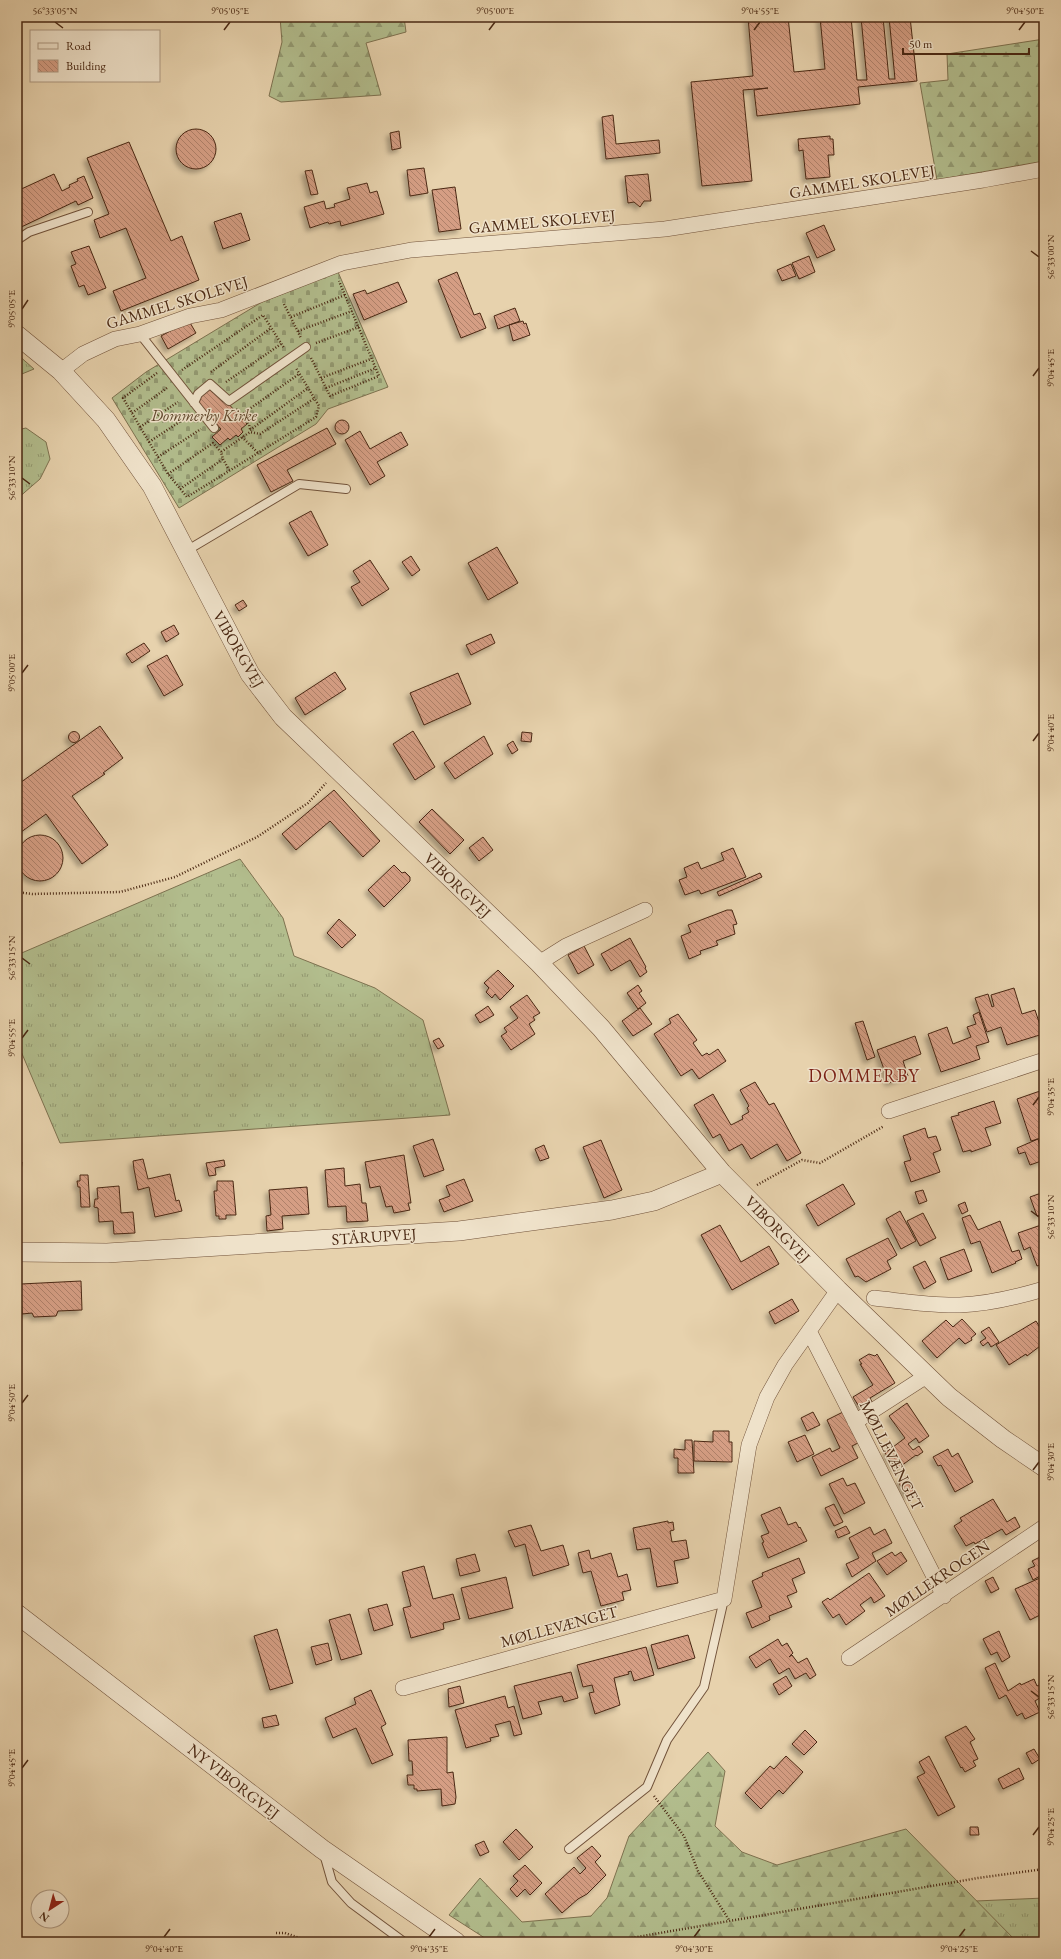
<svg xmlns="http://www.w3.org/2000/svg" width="1061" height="1959" font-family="'EB Garamond',serif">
<defs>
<pattern id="grass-tufts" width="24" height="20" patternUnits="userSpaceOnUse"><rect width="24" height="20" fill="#b2bd8d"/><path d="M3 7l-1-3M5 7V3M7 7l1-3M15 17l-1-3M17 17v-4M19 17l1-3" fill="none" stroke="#939a72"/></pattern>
<pattern id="forest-firs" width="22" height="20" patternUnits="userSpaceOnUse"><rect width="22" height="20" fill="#b2bd8d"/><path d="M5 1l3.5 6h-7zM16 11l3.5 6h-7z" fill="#939a72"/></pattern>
<pattern id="cemetery-stones" width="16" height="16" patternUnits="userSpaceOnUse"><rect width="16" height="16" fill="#b2bd8d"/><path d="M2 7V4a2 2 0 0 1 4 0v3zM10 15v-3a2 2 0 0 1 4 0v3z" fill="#939a72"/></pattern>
<pattern id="building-back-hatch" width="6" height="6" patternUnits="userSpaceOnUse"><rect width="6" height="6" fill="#d59e84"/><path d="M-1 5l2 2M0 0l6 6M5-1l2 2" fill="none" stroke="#af816b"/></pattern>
<filter id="shadow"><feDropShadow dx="-3.5" dy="3.5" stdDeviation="2" flood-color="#0004"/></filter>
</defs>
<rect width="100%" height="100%" fill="#e7d2ad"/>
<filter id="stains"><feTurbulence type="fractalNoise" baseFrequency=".005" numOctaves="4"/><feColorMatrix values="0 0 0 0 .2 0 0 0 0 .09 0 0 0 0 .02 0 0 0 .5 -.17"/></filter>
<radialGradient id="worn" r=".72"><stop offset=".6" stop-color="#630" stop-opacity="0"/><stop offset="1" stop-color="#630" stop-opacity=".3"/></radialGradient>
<!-- grass -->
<path fill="url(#grass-tufts)" stroke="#7e7250" d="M17 354 34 369 17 376Z
M26 428 46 442 50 459 40 479 17 499V430Z
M240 859 283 918 294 956 375 988 423 1020 450 1115 60 1143 17 1042V955Z
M1044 1898V1942H1017L976 1901Z"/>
<!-- forest -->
<path fill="url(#forest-firs)" stroke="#7e7250" d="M280 17H404L406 32 366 43 381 95 281 102 269 96 282 42Z
M1044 39V161L937 180 920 83 948 80 947 54Z
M708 1752 725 1771 715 1826 742 1852 777 1865 906 1829 1017 1942H491L449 1915 480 1878 522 1922 591 1916 607 1898 629 1836Z"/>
<!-- cemetery -->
<path fill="url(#cemetery-stones)" stroke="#7e7250" d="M338 272 388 387 328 409 316 424 179 508 112 398 146 372 262 302Z"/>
<!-- building -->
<path fill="url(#building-back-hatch)" stroke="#4a2813" filter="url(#shadow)" d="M748 17H788L794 72 825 69 820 17H851L857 80H867L861 17H883L889 79H895L889 17H910L917 81 858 87 860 104 757 116 754 90 768 88 743 90 752 181 702 186 691 82 753 76Z
M613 115 616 144 659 140 660 153 606 159 602 117Z
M176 149a20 20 0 1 1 40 0a20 20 0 1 1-40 0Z
M399 131 401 148 392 150 390 133Z
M830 136V139H833L834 155H828L830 177 806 179 803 150 799 151 798 139Z
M129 142 171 241 182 236 199 280 121 311 113 291 146 278 126 228 100 238 94 220 109 214 87 158Z
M424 168 428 193 410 196 407 170Z
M312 170 318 194 311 195 305 171Z
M54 174 62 191 70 187 69 185 78 181 77 179 84 176 93 198 78 205 76 201 17 229V191Z
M648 174 651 201H644L640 207 634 202 628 203 625 176Z
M367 183 370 193 377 191 384 214 341 226 340 221 329 224 328 222 310 228 304 207 324 201 326 209 335 207 334 204 350 199 347 188Z
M455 187 461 229 439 232 432 190Z
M241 213 250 240 223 249 214 222Z
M824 225 835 250 817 258 806 233Z
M89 246 106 288 88 295 84 285 79 287 71 266 76 264 71 252Z
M809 256 815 272 799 279 792 263Z
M791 264 796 276 782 281 777 270Z
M457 272 474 315 480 313 486 328 461 338 438 280Z
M398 282 407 302 364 320 353 294 365 290 367 294Z
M515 308 520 321 498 329 494 316Z
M189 321 196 333 168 349 161 336Z
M523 321 524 324 526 323 530 335 513 341 509 325Z
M208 388 213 393 214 392 223 402 225 400 247 424 241 429 243 432 238 437 236 435 230 440 228 438 220 445 212 437 221 429 198 403 200 401 198 398Z
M335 427a7 7 0 1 1 14 0a7 7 0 1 1-14 0Z
M327 428 336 444 287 470 293 481 271 492 257 465Z
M360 431 370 449 401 432 408 445 377 462 385 476 370 485 345 440Z
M311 511 328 545 308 556 289 523Z
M497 547 518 583 488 600 468 563Z
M411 556 420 570 412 576 402 562Z
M370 560 389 589 362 606 351 587 360 582 353 571Z
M243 600 247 606 239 611 235 605Z
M174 625 179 634 166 642 161 632Z
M491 634 495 643 471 655 466 645Z
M144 643 150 651 132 663 126 654Z
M167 655 183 685 164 696 147 666Z
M335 672 346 689 305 715 295 698Z
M458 673 471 704 424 725 410 693Z
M100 726 123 758 103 773 105 774 72 796 108 845 82 864 46 814 17 835V785Z
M413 731 435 767 415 780 393 744Z
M68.5 737a5.5 5.5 0 1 1 11 0a5.5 5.5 0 1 1-11 0Z
M522 732 532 733 531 742 521 741Z
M484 736 493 754 455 779 444 763Z
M513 741 518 750 512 754 507 745Z
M334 790 380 841 363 857 330 821 296 850 282 834Z
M432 809 464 840 450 854 419 822Z
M17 858a23 23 0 1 1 46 0a23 23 0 1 1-46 0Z
M483 837 493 850 479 861 469 848Z
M733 848 746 877 701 894 699 890 685 895 679 880 687 877 684 868 698 862 701 869 724 860 721 853Z
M394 865 402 873 405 872 410 877V881L384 907 368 890Z
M760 873 762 877 719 896 717 892Z
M727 910H732L737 924 733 925 735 934 716 941 718 945 700 951 701 954 689 959 681 936 691 932 688 925Z
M339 919 356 935 342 948 327 933Z
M630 938 646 967 645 968 647 972 640 977 630 960 611 971 601 954Z
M584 946 594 965 578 974 568 955Z
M498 970 514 986 500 1000 495 994 492 998 486 992 489 988 484 983Z
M638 985 642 991 639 993 646 1003 638 1009 627 993Z
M1014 988 1022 1014 1035 1010 1043 1034 1007 1045 1001 1027 987 1032 975 998 988 994 992 1007 994 1006 991 995Z
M527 995 540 1013 533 1017 535 1020 529 1024 535 1034 511 1050 501 1036 507 1032 504 1028 518 1018 510 1007Z
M488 1006 494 1015 480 1023 475 1015Z
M640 1008 652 1024 633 1036 622 1021Z
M979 1012 989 1042 976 1046 980 1059 941 1072 928 1034 947 1027 953 1044 971 1037 967 1027 976 1024 973 1015Z
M678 1014 697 1040 693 1043 702 1056 707 1053 709 1055 718 1049 726 1061 699 1079 692 1069 681 1076 654 1034 671 1023 669 1019Z
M863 1021 875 1057 867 1060 855 1023Z
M915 1036 921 1054 903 1061 908 1076 889 1083 877 1050Z
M439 1038 444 1046 438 1049 433 1041Z
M755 1082 769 1105 774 1103 801 1153 787 1161 777 1144 751 1159 742 1144 729 1151 720 1134 713 1138 694 1105 713 1094 731 1125 743 1119 742 1116 749 1112 747 1108 749 1106 740 1090Z
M1040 1091 1044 1103V1137L1031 1141 1017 1099Z
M994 1101 1001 1123 985 1128 991 1145 971 1152V1150L963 1152 951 1117 959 1115 958 1113Z
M925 1128 928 1138 936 1136 941 1150 933 1153 940 1172 911 1182 904 1162 911 1160 903 1136Z
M433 1139 444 1170 424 1177 413 1146Z
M1038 1139 1044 1160 1030 1165 1025 1152 1019 1154 1017 1148Z
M601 1140 622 1190 604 1198 583 1147Z
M544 1145 549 1158 540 1161 535 1149Z
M404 1155 411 1203H408L410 1210 394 1213 392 1206 386 1207 380 1186 370 1188 365 1162Z
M143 1159 148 1179 170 1174 176 1201 179 1200 182 1211 155 1217 149 1187 138 1190 134 1169 133 1161Z
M224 1160 225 1166 215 1168 216 1175 209 1176 206 1163Z
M17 1162H22L17 1216Z
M344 1168 345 1186 360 1184 362 1203H366L368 1221 347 1222 346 1206 328 1207 325 1170Z
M80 1175H88L90 1207H81L80 1187H78L77 1181H80Z
M464 1179 473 1201 444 1212 439 1200 450 1196 446 1186Z
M217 1181H233L236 1215H226V1219H219V1216H216L214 1191H217Z
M843 1184 855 1204 818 1226 806 1205Z
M119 1186 121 1213 133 1212 135 1233 114 1234 113 1221 99 1222 98 1208 94 1207 95 1199H98L97 1188Z
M307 1187 309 1214 282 1216 283 1229 267 1231 266 1216 271 1215 269 1190Z
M923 1190 927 1201 919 1204 915 1192Z
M1044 1192V1213L1037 1216 1030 1197Z
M965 1202 968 1211 962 1214 958 1205Z
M900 1211 916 1241 901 1249 886 1219Z
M923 1213 936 1238 920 1246 907 1221Z
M970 1215 978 1230 1000 1221 1012 1252 1019 1250 1022 1259 1015 1262 1016 1263 992 1273 980 1241 971 1244 962 1218Z
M1044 1224V1263L1037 1266 1030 1247 1024 1250 1018 1233Z
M720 1225 741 1262 769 1246 779 1264 732 1290 701 1235Z
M888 1238 897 1255 887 1261 891 1269 866 1282 858 1276 855 1277 846 1259Z
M964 1249 972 1271 948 1280 940 1258Z
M925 1261 936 1282 924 1289 913 1267Z
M81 1281 82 1310 58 1311 56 1316 34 1317 32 1313 22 1314 21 1284Z
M792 1299 799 1311 775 1324 769 1312Z
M962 1319 976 1334 971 1338 972 1340 965 1344 959 1338 937 1358 922 1341 946 1320 953 1327Z
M1036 1321 1044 1334V1343L1027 1356 1026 1354 1009 1365 996 1345Z
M989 1327 999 1342 991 1347 988 1342 983 1346 980 1342 986 1338 981 1332Z
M869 1354 875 1356 877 1354 895 1383 870 1398 872 1402 860 1408 853 1397 873 1385 860 1364H862L859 1360Z
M907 1403 929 1436 919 1443 916 1438 908 1444 913 1450 919 1446 923 1452 917 1456 916 1455 897 1469 885 1453 905 1438 889 1416Z
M845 1411 860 1442 852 1446 858 1458 821 1476 812 1457 830 1448 832 1452 840 1448 827 1420Z
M813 1412 820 1425 807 1431 801 1418Z
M713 1431H729V1442H732V1462L694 1461V1441L713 1442Z
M805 1435 814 1454 797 1462 788 1442Z
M685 1440H692L694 1473H678V1458H674V1449L685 1450Z
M948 1449 952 1457 958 1453 973 1482 955 1492 941 1465 938 1466 933 1457Z
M906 1477 914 1492 906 1496 898 1481Z
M843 1478 847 1486 855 1483 865 1503 844 1514 829 1484Z
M993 1499 1007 1522 1015 1517 1020 1527 1006 1535 1002 1529 975 1544 974 1542 966 1546 954 1526 962 1521 960 1518Z
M834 1504 843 1522 834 1526 825 1508Z
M780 1507 788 1525 796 1522 799 1528 800 1527 807 1541 768 1558 762 1543 764 1542 761 1536 769 1533 761 1515Z
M668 1521V1523L673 1522 674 1530 670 1531 672 1542 686 1540 689 1558 674 1561 678 1583 657 1587 650 1548 637 1550 633 1528Z
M531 1525 541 1551 563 1545 569 1565 533 1576 525 1544 515 1547 508 1531Z
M846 1526 850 1533 838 1538 835 1531Z
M870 1527 874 1535 885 1529 892 1543 872 1553 876 1561 852 1577 846 1564 859 1558 849 1538Z
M589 1550 591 1559 611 1553 618 1577 627 1574 631 1590 622 1592 624 1600 601 1606 591 1571 583 1573 578 1553Z
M892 1552 895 1556 901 1552 907 1561 887 1575 877 1561Z
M475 1554 480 1571 460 1576 456 1559Z
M1042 1556 1044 1559V1613L1030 1620 1015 1589 1040 1578V1576L1033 1580 1028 1569 1035 1566 1032 1561Z
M799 1558 805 1573 792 1579 797 1592 787 1596 792 1607 769 1616 770 1620 752 1628 746 1613 762 1607 752 1581 763 1576 762 1573Z
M424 1566 433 1599 453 1594 460 1619 443 1623 444 1629 411 1638 403 1608 411 1606 402 1572Z
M869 1573 885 1596 874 1603 871 1597 860 1605 865 1611 846 1625 839 1614 833 1618 822 1602 828 1598 830 1600Z
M506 1577 513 1608 469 1619 461 1588Z
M993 1577 999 1589 991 1593 985 1581Z
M387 1604 393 1625 374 1631 368 1609Z
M350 1614 362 1654 341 1660 329 1620Z
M277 1629 293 1683 270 1690 254 1636Z
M999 1631 1010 1657 1002 1662 997 1652 991 1655 983 1639Z
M688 1635 695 1658 658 1669 651 1645Z
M778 1639 782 1646 787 1643 793 1653 789 1657 792 1655 798 1663 807 1658 816 1675 810 1679 806 1673 795 1679 789 1668 779 1674 770 1659 756 1668 749 1657Z
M328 1643 332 1660 316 1665 311 1647Z
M646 1647 654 1675 634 1681 631 1671 628 1672 629 1674 614 1678 620 1705 595 1714 589 1693 594 1692 592 1685 583 1687 577 1665Z
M995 1663 1008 1691 1020 1683 1021 1685 1034 1679 1037 1686 1043 1683 1044 1695 1035 1701 1040 1712 1025 1719 1022 1713 1017 1716 1006 1695 999 1699 985 1668Z
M571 1672 578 1698 564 1702 562 1696 538 1702 542 1714 523 1719 514 1686Z
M786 1676 792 1686 779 1695 773 1684Z
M460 1686 464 1703 449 1707 448 1689Z
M371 1690 386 1724 381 1727 393 1755 372 1764 356 1728 333 1738 325 1718 356 1704 354 1698Z
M505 1696 508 1708 514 1706 522 1734 514 1736 510 1721 495 1725 499 1736 490 1738 491 1741 466 1748 455 1710Z
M276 1715 279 1725 264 1728 262 1718Z
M966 1726 975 1739 970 1742 978 1759 973 1761 976 1766 965 1772 962 1767 961 1768 945 1737Z
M805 1730 817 1742 804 1755 792 1744Z
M447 1737V1773L453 1772 456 1797 455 1804 442 1806 441 1789 417 1791V1789H414V1785H408L407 1775H413L412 1761H409L408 1740Z
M1034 1749 1040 1759 1032 1764 1026 1753Z
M786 1756 803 1772 783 1794 779 1790 761 1809 745 1793 770 1766 774 1769Z
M929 1756 955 1807 938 1816 917 1777 925 1773 919 1762Z
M1019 1768 1024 1779 1003 1789 998 1779Z
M970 1827H978L979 1835H970Z
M516 1829 533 1847 519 1860 503 1842Z
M484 1841 489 1852 480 1856 475 1845Z
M592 1846 601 1856 595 1862 606 1875 587 1894 578 1899 562 1913 545 1894 574 1867 580 1874 586 1868 577 1858Z
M525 1865 542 1883 530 1895 525 1889 517 1897 510 1889 518 1881 513 1876Z"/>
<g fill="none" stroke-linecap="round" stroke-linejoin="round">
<defs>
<path id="service" d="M17 240 29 232 88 212
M140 334 214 428
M194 403 198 394 210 384 229 401 306 347
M186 551 299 484 346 489
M569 1849 647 1787 667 1740 704 1687 724 1599
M324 1854 332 1882 351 1903 404 1942"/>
<path id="minor" d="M61 371 83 354 115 339 140 334 190 316 221 310 342 263 411 250 665 229 983 180 1044 169
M539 963 566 946 645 910
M889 1111 1044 1060
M874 1298C902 1301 931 1306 960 1305 987 1304 1017 1297 1044 1289
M809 1331 944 1596
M855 1422 928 1375
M849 1658 1044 1527
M403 1688 724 1599 749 1445 767 1397 785 1365 838 1290"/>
<path id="tertiary" d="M17 335 61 371 106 420 152 486 250 674 283 717 539 963 601 1028 722 1173 838 1290 949 1397 1003 1439 1044 1467
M17 1252 107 1253 459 1231 612 1210 654 1201 722 1173
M17 1614 322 1849 456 1942"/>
</defs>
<!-- service casing -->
<use href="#service" stroke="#71523a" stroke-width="10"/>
<!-- minor casing -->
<use href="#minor" stroke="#71523a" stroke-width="16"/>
<!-- tertiary casing -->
<use href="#tertiary" stroke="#71523a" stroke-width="20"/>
<!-- path -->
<path stroke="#4a2813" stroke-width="2.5" stroke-dasharray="1 2" stroke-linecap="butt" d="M284 304 301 338
M291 317 345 295
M298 331 352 311
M316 343 359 327
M311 358 330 396 379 376 339 281
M182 370 263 315 284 348
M211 372 271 328
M157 373 123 398 168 474 187 497 316 417 319 406 296 368
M321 378 371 359
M226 382 281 344
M326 388 376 368
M236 409 249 424 250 429
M132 413 167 388
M241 415 299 374
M140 427 178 402
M250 430 308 388
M242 437 258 453
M149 442 190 415
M158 457 201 429
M223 459 229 470
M168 474 213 443 221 452
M180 489 223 459 221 452 250 432 260 434 315 398
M17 892 32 894 120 892 175 877 257 837 308 803 326 783
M757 1185 802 1160 820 1163 884 1126
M654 1796 684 1836 698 1871 729 1920
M276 1933H285L311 1942
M608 1942 978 1878 1044 1869"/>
<!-- service -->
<use href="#service" stroke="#efe2ca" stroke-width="8"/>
<!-- minor -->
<use href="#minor" stroke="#efe2ca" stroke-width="15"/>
<!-- tertiary -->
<use href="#tertiary" stroke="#efe2ca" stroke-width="19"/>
</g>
<!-- ticks -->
<path fill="none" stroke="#4a2813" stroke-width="1.5" d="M55 22 63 28M224 30 230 22M489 30 495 22M754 30 760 22M1019 30 1025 22M1031 251 1039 257M22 309 28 300M1033 376 1039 368M22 478 30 484M22 673 28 665M1033 741 1039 733M22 958 30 964M22 1038 28 1030M1033 1105 1039 1097M1031 1211 1039 1217M22 1403 28 1395M1033 1470 1039 1462M1031 1691 1039 1697M22 1768 28 1760M1033 1835 1039 1827M164 1937 170 1929M429 1937 435 1929M694 1937 700 1929M959 1937 965 1929"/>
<g text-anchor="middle" stroke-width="3" stroke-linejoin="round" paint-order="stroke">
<!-- street labels -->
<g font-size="16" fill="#4a2813" stroke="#efe2ca">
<text transform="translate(862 181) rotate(-9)" y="6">GAMMEL SKOLEVEJ</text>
<text transform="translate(542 221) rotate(-5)" y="6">GAMMEL SKOLEVEJ</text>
<text transform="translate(177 302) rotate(-17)" y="6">GAMMEL SKOLEVEJ</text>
<text transform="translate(239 649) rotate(60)" y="6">VIBORGVEJ</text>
<text transform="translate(458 885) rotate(44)" y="6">VIBORGVEJ</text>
<text transform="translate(778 1229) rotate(46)" y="6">VIBORGVEJ</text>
<text transform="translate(374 1236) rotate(-4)" y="6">STÅRUPVEJ</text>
<text transform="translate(892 1455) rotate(63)" y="6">MØLLEVÆNGET</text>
<text transform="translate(937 1578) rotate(-34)" y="6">MØLLEKROGEN</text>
<text transform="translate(559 1626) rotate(-15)" y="6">MØLLEVÆNGET</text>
<text transform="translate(234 1781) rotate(38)" y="6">NY VIBORGVEJ</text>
</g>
<!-- park labels -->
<g font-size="16" font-style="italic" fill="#5f462b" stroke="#efe2ca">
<text x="204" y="421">Dommerby Kirke</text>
</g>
<!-- quarter labels -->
<g font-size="18" letter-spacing="1" fill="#7a1f14" stroke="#efe2ca">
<text x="864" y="1082">DOMMERBY</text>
</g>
</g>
<!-- margin -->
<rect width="1061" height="1959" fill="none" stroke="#e7d2ad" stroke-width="44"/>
<!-- legend -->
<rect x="30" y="30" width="130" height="52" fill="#efe2ca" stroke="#ad9881"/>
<rect x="38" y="43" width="20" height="6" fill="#efe2ca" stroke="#ad9881"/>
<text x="66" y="50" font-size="12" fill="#4a2813">Road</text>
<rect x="38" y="60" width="20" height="12" fill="url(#building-back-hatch)" stroke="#ad9881"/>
<text x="66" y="70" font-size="12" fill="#4a2813">Building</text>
<!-- north arrow -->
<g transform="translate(50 1909) rotate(216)"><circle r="19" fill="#efe2ca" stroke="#ad9881"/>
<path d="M0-3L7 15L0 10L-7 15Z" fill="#8f2418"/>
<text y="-6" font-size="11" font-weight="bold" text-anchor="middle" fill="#4a2813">N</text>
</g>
<!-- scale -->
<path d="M903 48v6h126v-6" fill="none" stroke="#4a2813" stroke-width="2"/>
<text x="909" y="48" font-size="12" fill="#4a2813" stroke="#efe2ca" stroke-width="3" paint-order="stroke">50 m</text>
<rect x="22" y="22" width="1017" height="1915" fill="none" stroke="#4a2813" stroke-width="1.5"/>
<g font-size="10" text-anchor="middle" fill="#4a2813">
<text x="55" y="14">56°33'05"N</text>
<text x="230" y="14">9°05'05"E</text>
<text x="495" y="14">9°05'00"E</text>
<text x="760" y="14">9°04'55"E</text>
<text x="1025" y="14">9°04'50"E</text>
<text transform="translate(1050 257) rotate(-90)" y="4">56°33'00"N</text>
<text transform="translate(11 309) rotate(-90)" y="4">9°05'05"E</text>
<text transform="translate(1050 368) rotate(-90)" y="4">9°04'45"E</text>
<text transform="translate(11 478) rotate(-90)" y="4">56°33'10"N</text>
<text transform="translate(11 673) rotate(-90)" y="4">9°05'00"E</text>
<text transform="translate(1050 733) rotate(-90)" y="4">9°04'40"E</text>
<text transform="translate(11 958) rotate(-90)" y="4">56°33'15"N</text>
<text transform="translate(11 1038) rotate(-90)" y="4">9°04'55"E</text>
<text transform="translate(1050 1097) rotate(-90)" y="4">9°04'35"E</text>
<text transform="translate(1050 1217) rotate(-90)" y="4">56°33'10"N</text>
<text transform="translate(11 1403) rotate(-90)" y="4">9°04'50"E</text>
<text transform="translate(1050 1462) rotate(-90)" y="4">9°04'30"E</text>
<text transform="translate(1050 1697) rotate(-90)" y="4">56°33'15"N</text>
<text transform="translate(11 1768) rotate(-90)" y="4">9°04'45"E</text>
<text transform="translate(1050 1827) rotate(-90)" y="4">9°04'25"E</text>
<text x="164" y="1952">9°04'40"E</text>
<text x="429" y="1952">9°04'35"E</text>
<text x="694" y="1952">9°04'30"E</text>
<text x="959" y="1952">9°04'25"E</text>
</g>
<rect width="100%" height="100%" filter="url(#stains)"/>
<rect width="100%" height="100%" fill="url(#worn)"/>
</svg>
